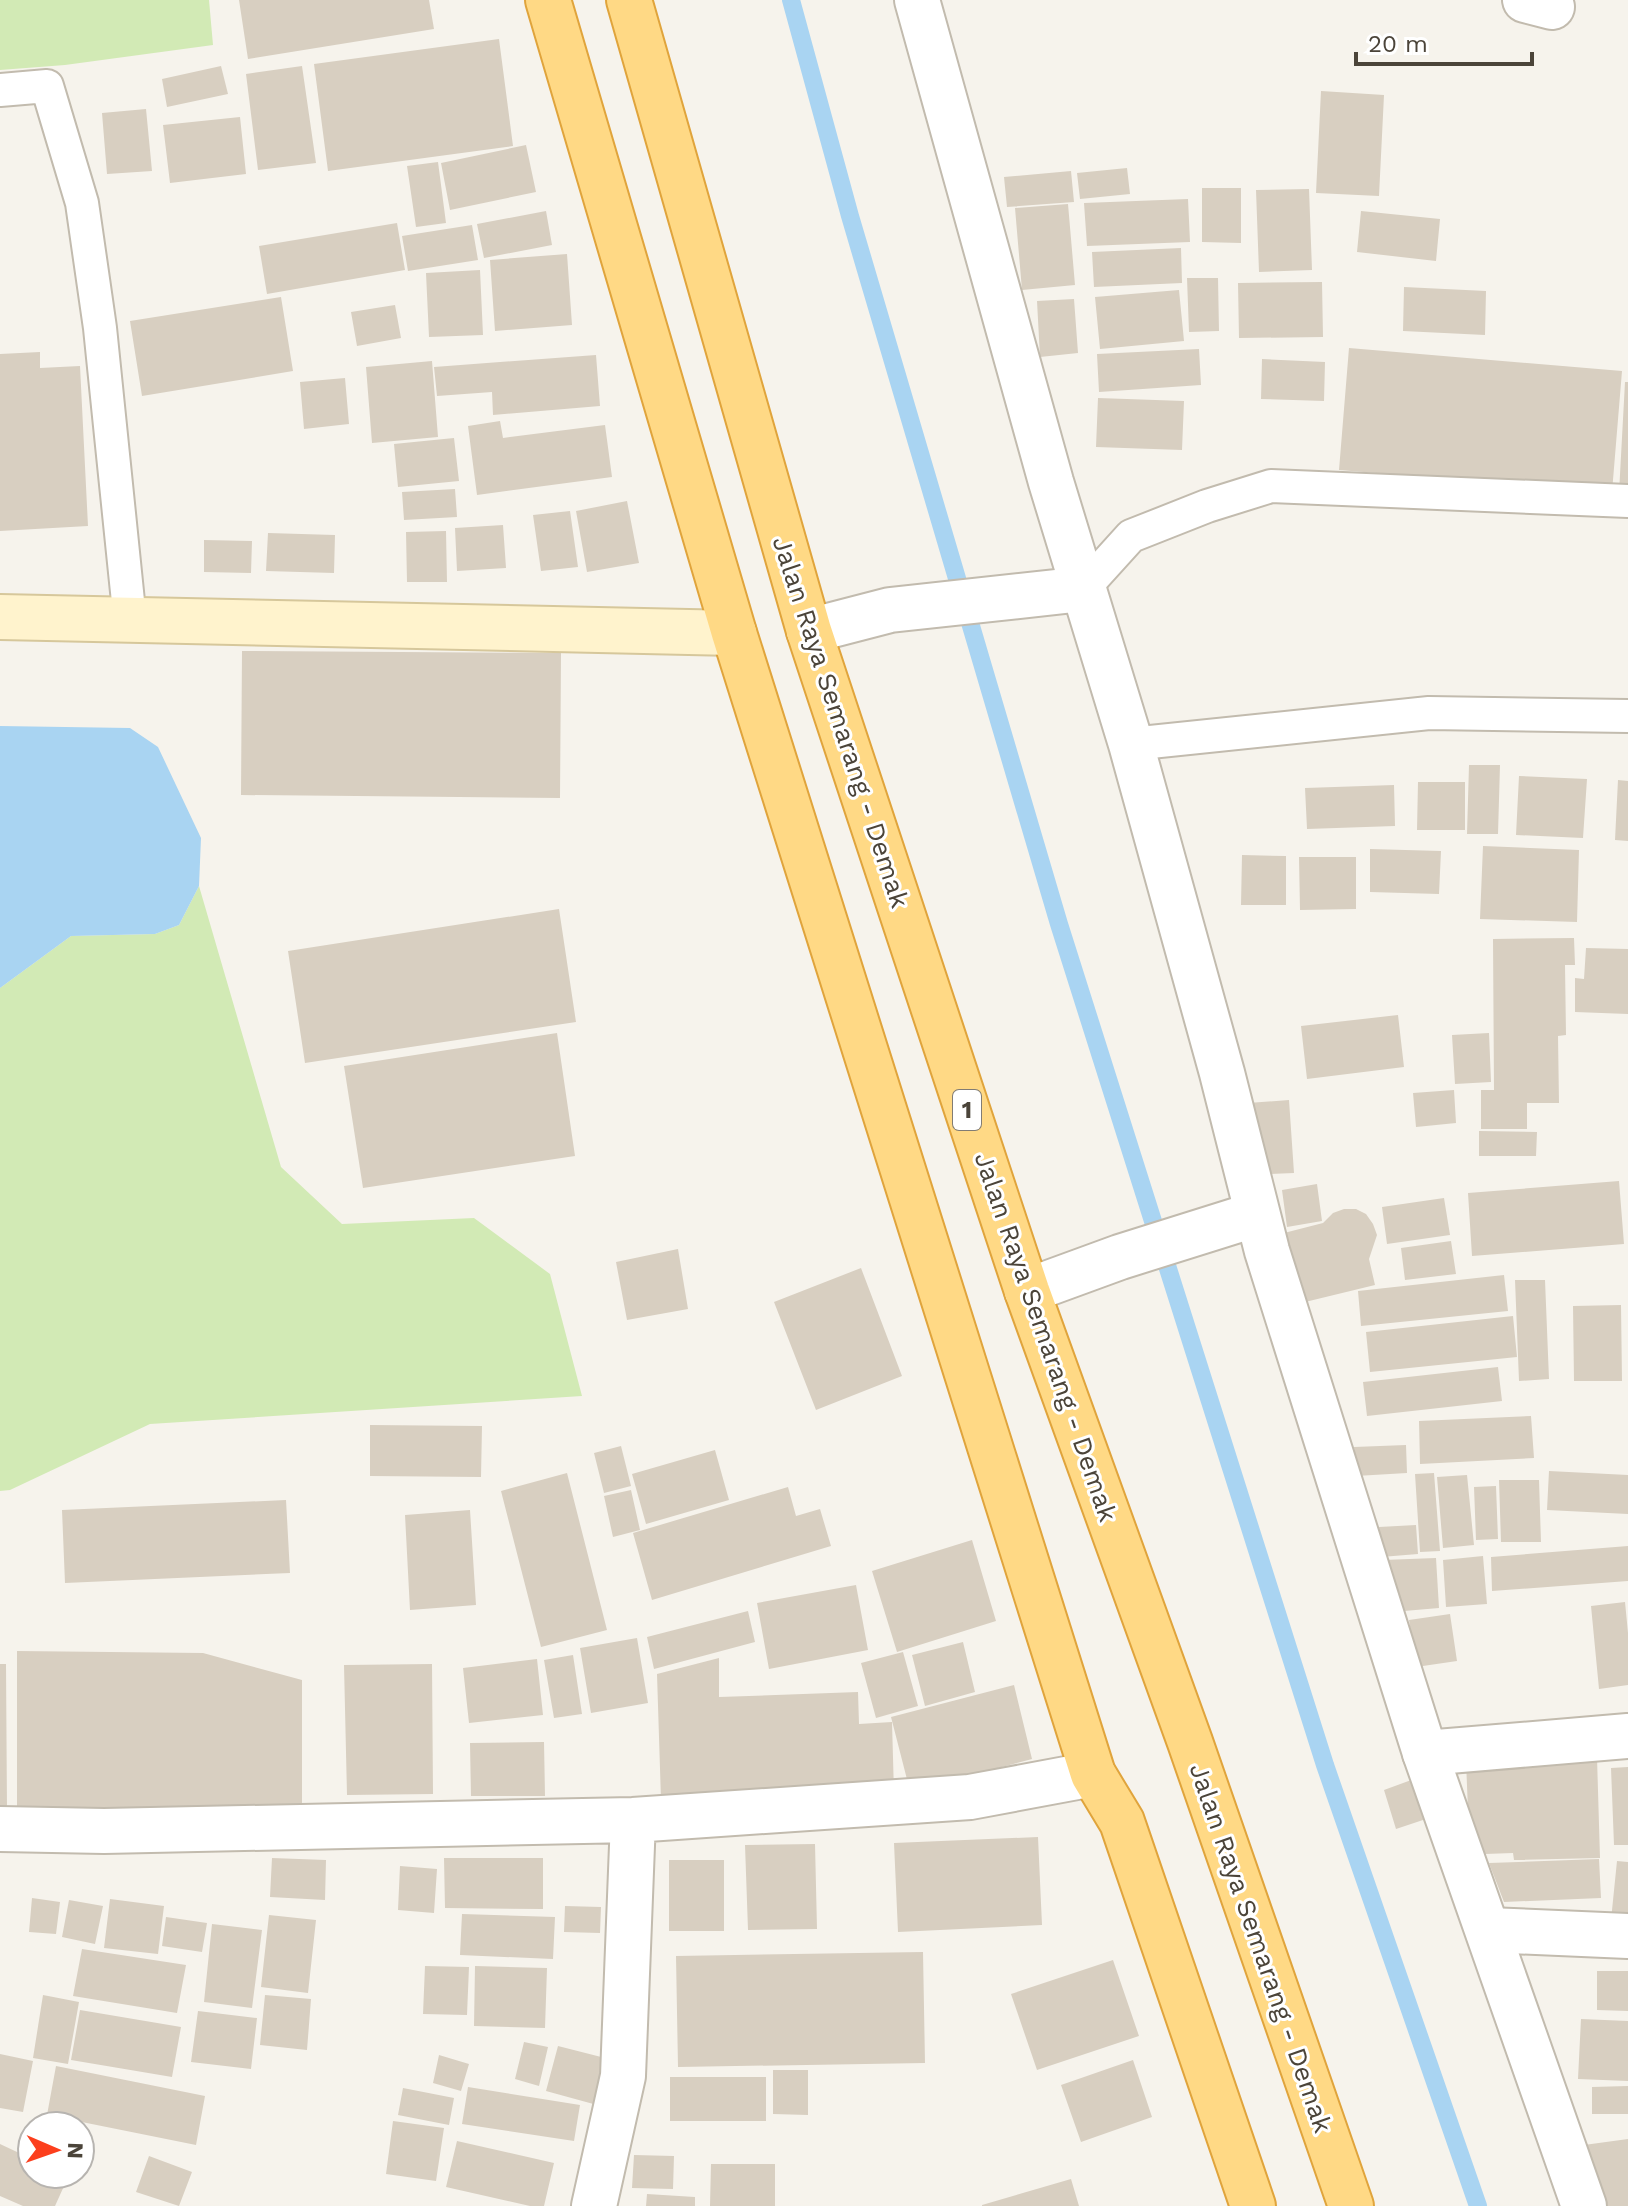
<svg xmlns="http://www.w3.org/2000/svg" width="1628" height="2206" font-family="'Work Sans',sans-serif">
<rect width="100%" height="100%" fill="#f6f3ec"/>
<!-- green -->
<path fill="#d2eab5" d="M0 0H209L213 45 65 65 0 70Z
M199 886 281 1167 342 1224 474 1218 550 1274 582 1396 150 1424 10 1490 0 1491V988L71 936 155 934 179 925Z"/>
<!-- water -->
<path fill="#a9d4f2" d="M0 726 130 728 158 747 201 838 199 886 179 925 155 934 71 936 0 988Z"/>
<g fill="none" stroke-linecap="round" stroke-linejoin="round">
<!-- stream -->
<path stroke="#a9d4f2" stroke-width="18" d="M791 0 850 216 1059 924 1325 1765 1478 2206"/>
</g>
<!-- building -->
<path fill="#d8cfc1" d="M239 0H429L434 29 248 59Z
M499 39 513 146 328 171 314 64Z
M221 66 228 94 167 107 162 79Z
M302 66 316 163 258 170 246 74Z
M1321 91 1384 95 1379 196 1316 193Z
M146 109 152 171 107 174 102 113Z
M240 117 246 174 170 183 163 125Z
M526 145 536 192 450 210 441 163Z
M438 162 446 223 416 227 407 166Z
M1127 168 1130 194 1080 199 1077 173Z
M1071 171 1074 202 1007 207 1004 177Z
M1202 188H1241V243L1202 242Z
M1309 189 1312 270 1259 272 1256 190Z
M1188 199 1190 242 1087 246 1084 203Z
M1068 204 1075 285 1022 290 1015 208Z
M546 211 552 245 484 258 477 224Z
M1361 211 1440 219 1436 261 1357 252Z
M397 223 405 270 267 294 259 246Z
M472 225 478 260 408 271 402 236Z
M1181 248 1182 283 1094 287 1092 252Z
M567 254 572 325 495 331 490 260Z
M480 270 483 335 429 337 426 273Z
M1187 278H1218L1219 331 1189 332Z
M1322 282 1323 337 1239 338 1238 283Z
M1404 287 1486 291 1485 335 1403 331Z
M1179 290 1184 341 1100 349 1095 297Z
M281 297 293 371 142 396 130 321Z
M1074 299 1078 353 1040 357 1037 301Z
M395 305 401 338 357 346 351 312Z
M1349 348 1622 371 1612 492 1339 470Z
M1199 349 1201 385 1099 392 1097 354Z
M40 352V368L80 366 88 526 0 531V354Z
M596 355 600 406 493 415 492 392 437 396 434 367Z
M1262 359 1325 362 1324 401 1261 399Z
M432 361 438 437 372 443 366 367Z
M345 378 349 424 304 429 300 382Z
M1625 382H1628V493H1619Z
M1098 398 1184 401 1182 450 1096 447Z
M500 421 503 438 605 425 612 477 477 495 468 426Z
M454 438 459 481 398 487 394 444Z
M455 489 457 517 404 520 402 492Z
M627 501 639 563 587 572 576 511Z
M570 511 578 567 541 571 533 515Z
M503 525 506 568 457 571 455 528Z
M446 531 447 582H407L406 532Z
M268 533 335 535 334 573 266 571Z
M204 540 252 541 251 573 204 572Z
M242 651 561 653 560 798 241 795Z
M1469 765H1500L1498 834H1467Z
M1519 776 1587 779 1583 838 1516 835Z
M1618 780 1628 781V841L1615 840Z
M1418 782H1465V830H1417Z
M1394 785 1395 826 1307 829 1305 788Z
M1483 846 1579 850 1577 922 1480 919Z
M1370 849 1441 851 1439 894 1370 892Z
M1242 855 1286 856V905H1241Z
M1299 857H1356V909L1300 910Z
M559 909 576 1022 305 1063 288 951Z
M1574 938 1575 965H1565L1566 1035 1558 1036 1559 1103H1527V1129H1481V1090H1494L1493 939Z
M1586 948 1628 949V1014L1575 1012V978L1584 979Z
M1398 1015 1404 1067 1307 1079 1301 1026Z
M557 1033 575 1156 363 1188 344 1066Z
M1489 1033 1491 1082 1455 1084 1452 1035Z
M1454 1090 1456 1123 1416 1127 1413 1093Z
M1289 1100 1294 1173 1270 1174 1248 1103Z
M1479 1131 1537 1132 1536 1156H1479Z
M1619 1181 1624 1244 1472 1256 1468 1193Z
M1317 1184 1322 1221 1287 1227 1282 1190Z
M1444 1198 1450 1235 1387 1244 1382 1207Z
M1344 1209H1356L1366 1214 1373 1224 1377 1235 1369 1259 1375 1285 1301 1303 1284 1233 1323 1223 1333 1213Z
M1451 1241 1456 1274 1405 1280 1401 1248Z
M678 1249 688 1309 627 1320 616 1262Z
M861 1268 902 1376 816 1410 774 1302Z
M1504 1275 1508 1311 1361 1326 1358 1291Z
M1515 1280H1545L1549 1379 1519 1381Z
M1621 1305 1622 1381H1574L1573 1306Z
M1513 1316 1517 1357 1370 1372 1366 1332Z
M1498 1367 1502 1401 1367 1416 1363 1382Z
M1531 1416 1534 1458 1420 1464 1419 1421Z
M370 1425 482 1426 481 1477 370 1476Z
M1406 1445 1407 1473 1356 1476 1354 1447Z
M621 1446 631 1486 604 1493 594 1453Z
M715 1450 729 1500 646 1524 632 1474Z
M1549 1471 1628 1475V1514L1547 1510Z
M567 1473 607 1630 541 1647 501 1491Z
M1434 1473 1440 1551 1420 1552 1415 1474Z
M1467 1475 1474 1545 1443 1548 1437 1477Z
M1499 1480H1539L1541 1542H1501Z
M1496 1486 1498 1539 1476 1540 1474 1487Z
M788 1487 796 1516 820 1509 831 1546 652 1600 633 1533Z
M631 1490 640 1530 613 1537 604 1496Z
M286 1500 290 1573 65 1583 62 1510Z
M470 1510 476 1605 410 1610 405 1515Z
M1416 1525 1418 1554 1381 1557 1379 1527Z
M972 1540 996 1621 897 1652 872 1571Z
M1628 1546V1581L1492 1591 1491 1557Z
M1483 1556 1487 1604 1446 1607 1443 1560Z
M1436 1558 1439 1608 1404 1611 1383 1560Z
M856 1585 868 1650 769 1669 757 1603Z
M1625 1602 1628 1633V1685L1599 1689 1591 1606Z
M748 1611 755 1642 654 1669 647 1637Z
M1450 1614 1457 1661 1416 1667 1409 1620Z
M637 1638 648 1703 591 1713 580 1648Z
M963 1642 975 1692 925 1706 912 1655Z
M17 1651 203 1653 302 1680V1811L17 1810Z
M903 1652 918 1706 876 1718 861 1663Z
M573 1655 582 1714 554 1718 544 1660Z
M719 1658V1697L858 1692 859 1724 892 1722 894 1793 661 1800 657 1674Z
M537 1659 543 1715 469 1723 463 1668Z
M0 1664H6L7 1810H0Z
M432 1664 433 1794 347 1795 344 1665Z
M1014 1685 1032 1759 910 1791 891 1717Z
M544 1742 545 1796H471L470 1743Z
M1597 1757 1600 1858 1514 1860 1513 1853 1485 1854 1468 1810 1466 1761Z
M1628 1767V1845H1614L1611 1768Z
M1414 1779 1426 1819 1396 1829 1384 1790Z
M1038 1837 1042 1925 898 1932 894 1843Z
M815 1844 817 1929 748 1930 745 1845Z
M272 1858 326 1860 325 1900 270 1897Z
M444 1858H543V1909L445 1908Z
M1599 1859 1601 1898 1504 1902 1489 1863Z
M669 1860H724V1931H669Z
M1617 1861 1628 1862V1922L1611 1920Z
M400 1866 437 1869 434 1913 398 1910Z
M32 1898 60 1902 56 1934 29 1932Z
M110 1899 164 1906 158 1954 104 1948Z
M69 1900 103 1906 95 1944 62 1937Z
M565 1906 601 1907 600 1933 564 1932Z
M462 1914 555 1917 553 1959 460 1955Z
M269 1915 316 1920 308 1993 261 1987Z
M166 1917 207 1923 202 1952 162 1946Z
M212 1924 262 1930 252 2008 204 2002Z
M82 1949 186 1965 177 2013 73 1996Z
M923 1952 925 2063 678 2067 676 1956Z
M1113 1960 1139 2036 1037 2070 1011 1994Z
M425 1966 469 1967 467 2015 423 2014Z
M475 1966 547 1968 545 2028 474 2026Z
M1597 1971H1628V2011L1597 2010Z
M43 1995 79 2002 68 2064 33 2058Z
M265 1995 311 1999 307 2050 260 2045Z
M80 2010 181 2027 172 2077 71 2060Z
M198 2011 257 2018 251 2069 191 2062Z
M1581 2019 1628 2021V2081L1578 2079Z
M524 2042 548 2047 539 2086 515 2079Z
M558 2046 609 2059 597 2105 546 2091Z
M0 2054 33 2061 23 2112 0 2108Z
M439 2055 469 2064 461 2091 433 2083Z
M1133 2060 1152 2117 1081 2142 1061 2085Z
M56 2066 205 2096 196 2145 47 2115Z
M773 2070H808V2115L773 2114Z
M670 2077H766V2121H670Z
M1628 2086V2114H1592V2087Z
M468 2087 580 2105 574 2141 462 2124Z
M403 2088 454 2098 449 2125 398 2115Z
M393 2121 444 2128 436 2181 386 2174Z
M1628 2139V2206H1608L1584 2145Z
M457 2141 554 2163 544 2206H530L446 2187Z
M0 2144 32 2159V2174L69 2175 55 2206H23L0 2196Z
M634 2155 674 2156 673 2189 632 2188Z
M149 2156 192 2172 179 2206 136 2192Z
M711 2164H775V2206H710Z
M1071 2179 1079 2206H982V2205Z
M647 2194 695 2197V2206H646Z"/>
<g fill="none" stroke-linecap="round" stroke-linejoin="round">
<defs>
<path id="service" d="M0 90 47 86 82 203 100 328 130 621
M1083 589 1131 536 1207 506 1271 486 1628 501
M1131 744 1429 713 1628 716"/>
<path id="minor" d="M1525 0 1552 7
M809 631 890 610 1083 589
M1027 1291 1120 1257 1257 1214
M1425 1753 1628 1736
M0 1829 104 1831 633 1820 970 1797 1093 1774
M1488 1930 1628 1936
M594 2206 623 2076 633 1820"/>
<path id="tertiary" d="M917 0 1051 482 1131 744 1222 1073 1267 1251 1425 1753 1584 2206"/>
<path id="secondary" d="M0 617 734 633"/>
<path id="trunk" d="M548 0 734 633 1093 1774 1122 1822 1253 2206
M629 0 809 631 1027 1291 1190 1742 1351 2206"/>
</defs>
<!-- service casing -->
<use href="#service" stroke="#c2bbae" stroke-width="36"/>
<!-- minor casing -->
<use href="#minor" stroke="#c2bbae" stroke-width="48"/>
<!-- tertiary casing -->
<use href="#tertiary" stroke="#c2bbae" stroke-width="48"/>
<!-- secondary casing -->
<use href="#secondary" stroke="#d6c79b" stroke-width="48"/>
<!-- trunk casing -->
<use href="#trunk" stroke="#e0a43c" stroke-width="48"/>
<!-- service -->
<use href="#service" stroke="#fff" stroke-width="32"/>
<!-- minor -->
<use href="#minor" stroke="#fff" stroke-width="44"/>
<!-- tertiary -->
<use href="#tertiary" stroke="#fff" stroke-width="44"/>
<!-- secondary -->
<use href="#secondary" stroke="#fff3cd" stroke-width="44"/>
<!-- trunk -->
<use href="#trunk" stroke="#ffd985" stroke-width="44"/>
</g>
<g text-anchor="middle" stroke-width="6" stroke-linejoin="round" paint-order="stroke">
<!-- shield labels -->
<rect fill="#fff" stroke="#817c74" stroke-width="2" x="953" y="1090" width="28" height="40" rx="6"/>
<g font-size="24" font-weight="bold" fill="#4b4439">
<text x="967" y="1118">1</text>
</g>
<!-- street labels -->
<g font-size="26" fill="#4b4439" stroke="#fff">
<text transform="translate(841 722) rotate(72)" y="9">Jalan Raya Semarang - Demak</text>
<text transform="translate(1046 1337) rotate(71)" y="9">Jalan Raya Semarang - Demak</text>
<text transform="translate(1261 1948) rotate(71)" y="9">Jalan Raya Semarang - Demak</text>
</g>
</g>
<!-- north arrow -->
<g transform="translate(56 2150) rotate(92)"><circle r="38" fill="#ffffff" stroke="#b7b4b0" stroke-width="2"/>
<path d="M0-6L14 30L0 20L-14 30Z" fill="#fc3f1d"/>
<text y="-12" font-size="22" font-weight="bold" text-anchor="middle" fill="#4b4439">N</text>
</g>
<!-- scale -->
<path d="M1356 52v12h176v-12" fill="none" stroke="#4b4439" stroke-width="4"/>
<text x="1368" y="52" font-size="24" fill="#4b4439" stroke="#ffffff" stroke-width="6" paint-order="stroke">20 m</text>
</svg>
